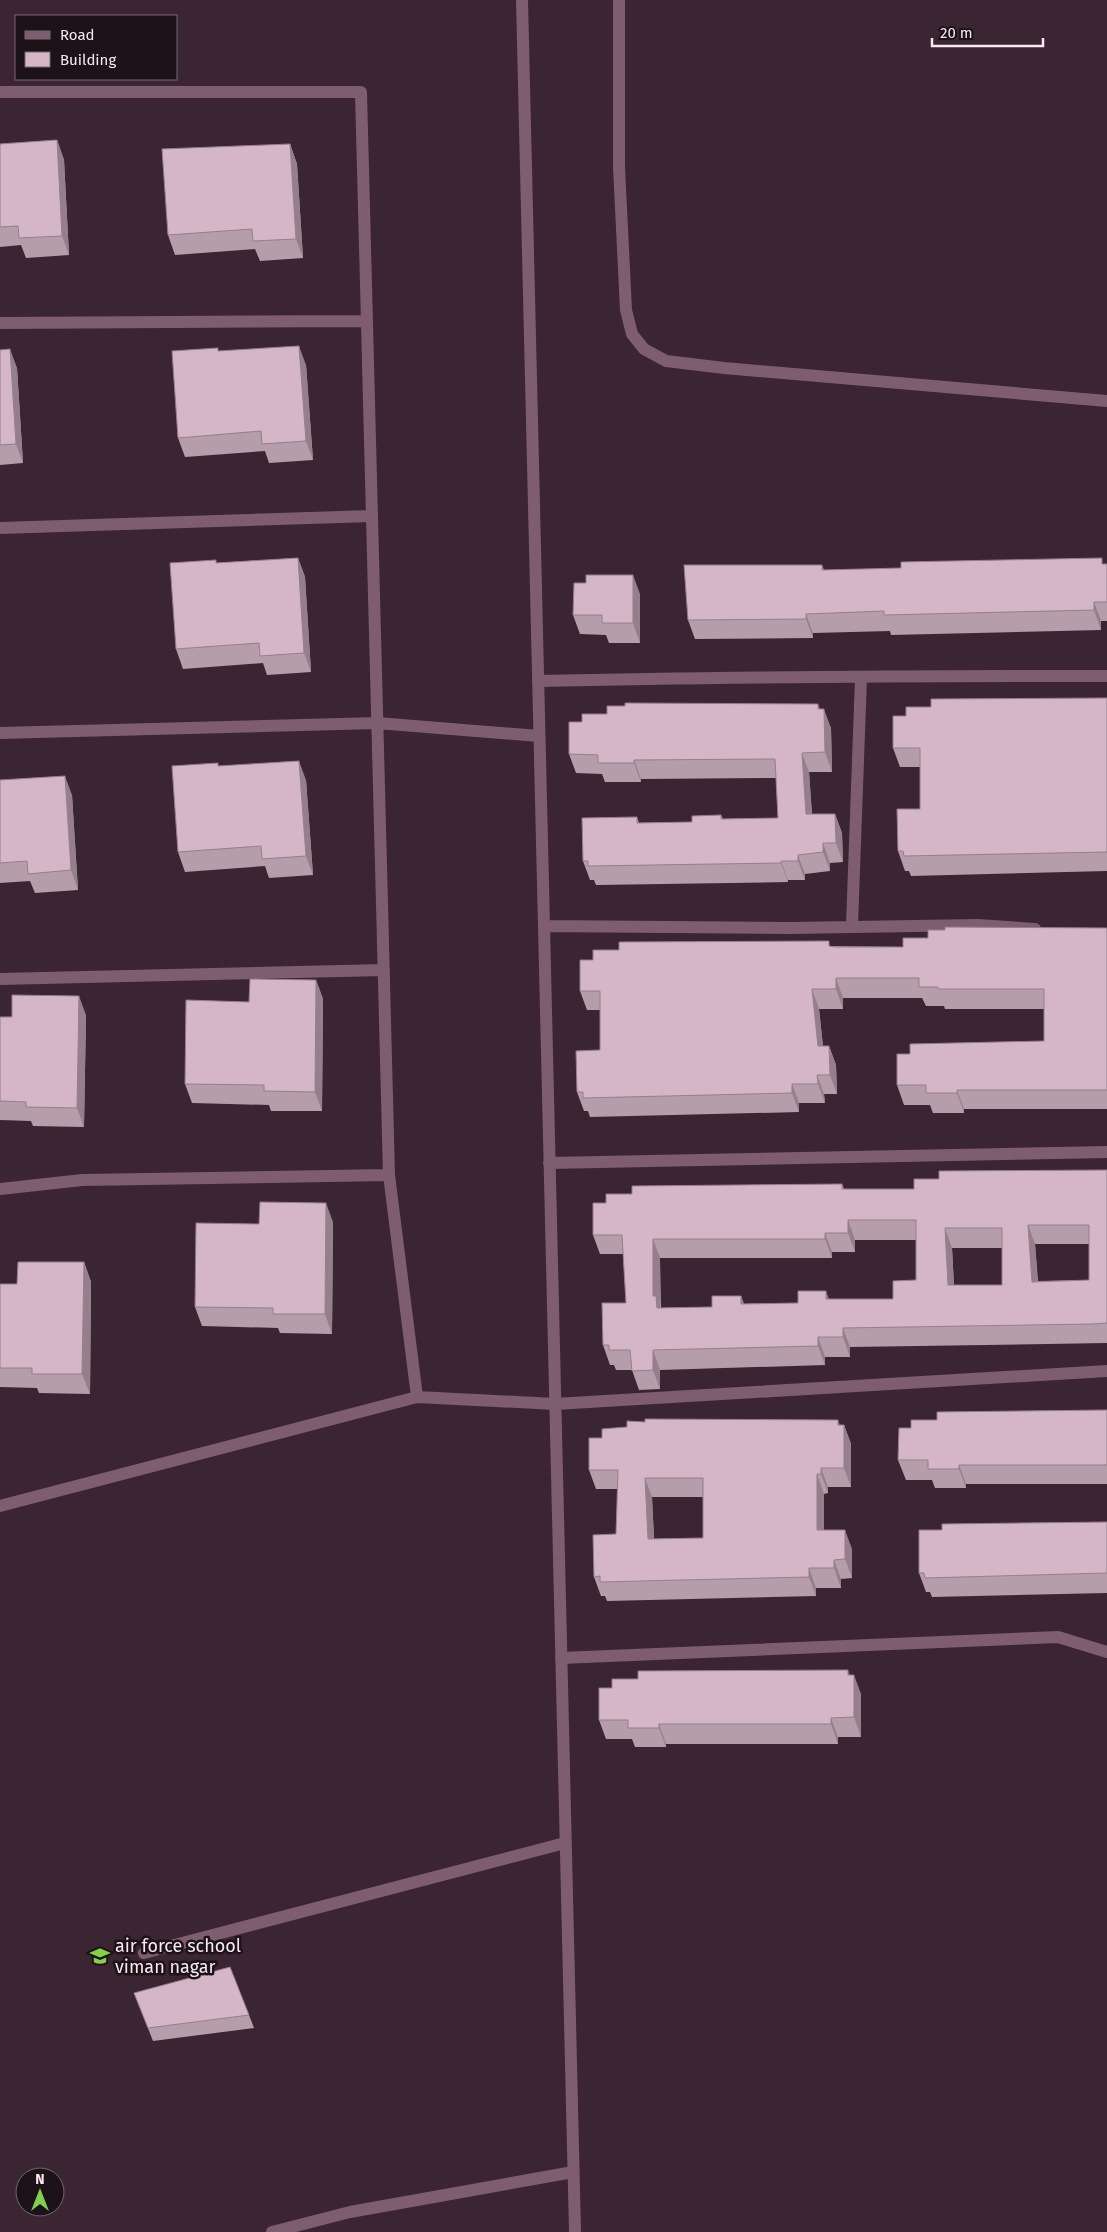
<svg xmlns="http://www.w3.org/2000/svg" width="1107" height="2232" font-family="'Fira Sans',sans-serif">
<rect width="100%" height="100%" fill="#3c2532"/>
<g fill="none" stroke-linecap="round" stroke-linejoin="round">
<!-- minor -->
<path stroke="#7e5d6f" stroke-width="12" d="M522 0 575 2232
M619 0V167L626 310 632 334 644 349 666 361 724 368 1107 401
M0 92H361L389 1175 417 1397
M0 323 366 321
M0 528 372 516
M538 681C728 677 917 676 1107 676
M0 733 377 723 539 736
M852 925 861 678
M544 926 790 928 978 925 1035 929
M0 979 384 970
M549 1163 1107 1152
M0 1189 82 1180 389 1175
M0 1506 417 1397 555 1404 1107 1371
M561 1658 1058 1637 1107 1652
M144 1953 565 1843
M272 2232 350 2212 573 2172"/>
</g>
<!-- wall -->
<path fill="#b69daa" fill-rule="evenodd" d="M57 140 64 160 69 255 26 258 21 245 0 247V144Z
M290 144 297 164 303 258 260 261 255 249 175 255 168 235Z
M0 350 17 368 23 463 0 465Z
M219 351 306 365 313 460 269 463 265 451 185 457 178 438Z
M298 558 305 577 311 672 267 675 263 663 183 669 176 649 217 563Z
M1107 564V621H1101V630L891 635 890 631 813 633V638L695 639 688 620 822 565 824 570Z
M640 594V643H609L606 635 580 634 573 615Z
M1107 698V871L911 876 909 871H905L898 851 920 809V767H900L893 748 906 716 931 707Z
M820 709 831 728 832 772H809L812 814H835L842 833 843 862 830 863V871L805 874V880H788V882L596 885 594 880H590L583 861 637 817 639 823 692 822 721 815 723 819 778 818 776 778 641 779V782H605L602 774 576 773 569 754 582 722 607 714Z
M219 766 306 780 313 875 269 878 265 866 185 872 178 852Z
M0 780 72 795 78 890 35 893 30 881 0 883Z
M1107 928V1109H964V1113H933L930 1105H904L897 1085 910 1054 1044 1041V1009H945L944 1006H926L922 998H843V1009H819L823 1046H829L836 1065 837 1094H824L825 1103H799V1112L590 1117 588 1111H584L577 1092 600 1050V1010H587L580 991 593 960 619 950 831 946 903 947 928 938Z
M316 980 323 999 322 1111H271L269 1105 192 1103 185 1084 249 1002Z
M86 1015 84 1127 33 1126 31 1121 0 1120V1017Z
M1107 1170V1343L850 1347V1357H825V1365L660 1370V1389L639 1390 632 1370H616L614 1365H610L603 1345 626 1303 623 1254H600L593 1235 606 1203 632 1194 842 1184 844 1189H914L939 1179ZM855 1240H916V1280L893 1299H829L798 1303 744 1304 741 1296 712 1307 661 1308 660 1258H832V1252H855ZM1035 1244H1089V1280L1038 1281ZM952 1248H1002V1285H954Z
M333 1222 332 1334 280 1333 278 1328 202 1326 195 1307 259 1224Z
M84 1262 91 1282 90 1394 39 1393 37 1388 0 1387V1284H17Z
M1107 1410V1484H966V1488H935L932 1480H906L898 1460 937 1420Z
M645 1422 844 1425 851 1444V1487H828V1493L824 1494V1530L852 1549V1578L841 1579V1588H816V1596L607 1601 605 1596H601L594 1577 616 1534 618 1489H596L589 1470 602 1438 627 1427ZM652 1497H703V1538L654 1539Z
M1107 1522V1593L932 1597 930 1592H926L919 1573 942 1530Z
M850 1675 861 1694V1737H838V1744H666V1747H635L632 1739H606L599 1720 612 1688 638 1679Z
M134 1993 249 2015 254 2028 153 2041Z"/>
<!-- shaded-wall -->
<path fill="#947f8b" d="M57 140 64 160 69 255 62 236Z
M290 144 297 164 303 258 296 239Z
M299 346 306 365 313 460 306 441Z
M10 349 17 368 23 463 16 444Z
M298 558 305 577 311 672 304 653Z
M633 575 640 594V643L633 623Z
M1094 602 1101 621V630L1094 610Z
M806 614 813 633V638L806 619Z
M818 704 824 719V709L831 728 832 772 825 752 818 709Z
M802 753 809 772 813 833 806 814Z
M634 760 641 779V782L634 763Z
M299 761 306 780 313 875 306 856Z
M65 776 72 795 78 890 71 870Z
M835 814 842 833 843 862 836 843Z
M823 843 830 863V871L823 852Z
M798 855 805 874V880L798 861Z
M781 861 788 880V882L781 863Z
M836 978 843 998V1009L836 989Z
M316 980 323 999 322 1111 315 1092Z
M812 989 819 1009 825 1065 818 1046Z
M79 996 86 1015 84 1127 77 1108Z
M829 1046 836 1065 837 1094 830 1075Z
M817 1075 824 1094 825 1103 818 1084Z
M792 1084 799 1103V1112L792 1093Z
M957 1090 964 1109V1113L957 1093Z
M326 1203 333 1222 332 1334 325 1314Z
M848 1220 855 1240V1252L848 1233Z
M1028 1225 1035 1244 1039 1301 1032 1282Z
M945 1228 952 1248 955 1305 948 1285Z
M825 1233 832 1252V1258L825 1239Z
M653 1239 660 1258V1308L663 1316 657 1308 653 1296Z
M84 1262 91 1282 90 1394 82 1374Z
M826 1291 833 1310 826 1299Z
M741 1296 748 1315 741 1304Z
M843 1328 850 1347V1357L843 1337Z
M818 1337 825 1357V1365L818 1346Z
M653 1350 660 1370V1389L653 1370Z
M838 1420 844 1435V1425L851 1444V1487L844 1468Z
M959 1465 966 1484V1488L959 1469Z
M821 1468 828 1487V1493L821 1474Z
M817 1474 824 1494V1550L817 1530Z
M645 1478 652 1497 655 1558 648 1539Z
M845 1530 852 1549V1578L845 1559Z
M834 1560 841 1579V1588L834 1568Z
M809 1568 816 1588V1596L809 1577Z
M848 1670 854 1685V1675L861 1694V1737L854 1717Z
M831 1718 838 1737V1744L831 1724Z
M659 1724 666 1744V1747L659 1728Z"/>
<!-- building -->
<path fill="#d4b6c6" stroke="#947f8b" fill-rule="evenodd" d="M57 140 62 236 19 238 18 226 0 227V144Z
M290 144 296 239 253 241 252 229 168 235 162 149Z
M299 346 306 441 262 444 261 431 178 438 172 351 218 348V351Z
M10 349 16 444 0 445V350Z
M298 558 304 653 260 656 259 643 176 649 170 563 216 560V563Z
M1102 558V564H1107V602H1094V610L884 615V611L806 614V619L688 620 684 565H822V570L901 568V562Z
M586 575H633V623H602V615H573L574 583H586Z
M1107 698V852L904 856 903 851H898L897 809H920V748H893V716H906V707H931V699Z
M625 703 818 704V709H824L825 752 802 753 806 814H835L836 843H823V852L798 855V861H781V863L588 866V861H583L582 818 637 817V823L692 822V816L721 815V819L778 818 775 759 634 760V763H598V755L569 754V722H582V714H607V706H625Z
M299 761 306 856 262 859 261 846 178 852 172 766 218 763V766Z
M65 776 71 870 28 874 27 861 0 863V780Z
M945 927 1107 928V1090H957V1093H926V1085H897V1054H910V1044L1044 1041V989H938V987H919V978H836V989H812L818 1046H829L830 1075H817L818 1084H792V1093L583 1098V1092H577L576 1051 600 1050V991H580V960H593V950H619V942L829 941V946L835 947H903V938H928V930H945Z
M250 979 316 980 315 1092 264 1091V1085L185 1084 186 1000 249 1002Z
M12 995 79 996 77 1108 26 1107V1102L0 1101V1017H12Z
M1107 1170V1323L1092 1324 843 1328V1337H818V1346L653 1350V1370L632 1371 630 1350H609V1345H603L602 1303H626L622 1235H593V1203H606V1194H632V1186L842 1184V1189H914V1179H939V1171ZM848 1220H916V1280L893 1281V1299H826V1291H798V1303L741 1304V1296H712V1307L657 1308 656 1296H653V1239H825V1233H848ZM1028 1225H1089V1280L1032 1282ZM945 1228H1002V1285H948Z
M260 1202 326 1203 325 1314H273V1308L195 1307 196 1223 259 1224Z
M18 1262H84L82 1374H32V1368H0V1284H17Z
M1107 1410V1465H959V1469H928V1460H898L899 1428H911V1420H937V1412Z
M645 1419 838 1420V1425H844V1468H821V1474H817V1530H845V1559L834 1560V1568H809V1577L600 1582V1576L594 1577 593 1535 616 1534 618 1470H589V1438H602V1429L627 1427V1421L645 1422ZM645 1478H703V1538L648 1539Z
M1107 1522V1573L925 1578 924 1573H919V1530H942V1524Z
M848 1670V1675H854V1717L831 1718V1724H659V1728H628V1720H599V1688H612V1679H638V1671Z
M230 1967 249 2015 148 2028 134 1993Z"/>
<!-- icons -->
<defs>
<symbol id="school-bare" viewBox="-9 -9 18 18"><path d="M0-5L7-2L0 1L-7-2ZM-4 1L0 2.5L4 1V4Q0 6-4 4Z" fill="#83d04f" stroke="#1c1218" stroke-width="2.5" paint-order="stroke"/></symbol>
</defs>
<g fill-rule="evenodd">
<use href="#school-bare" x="86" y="1942" width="28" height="28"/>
</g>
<g text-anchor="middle" stroke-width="5" stroke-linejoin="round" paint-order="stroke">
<!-- poi labels -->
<g font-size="18" fill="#f8e8f0" stroke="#1c1218" text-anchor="start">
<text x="115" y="1952">air force school<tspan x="115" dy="21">viman nagar</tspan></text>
</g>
</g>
<!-- legend -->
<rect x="15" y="15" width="162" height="65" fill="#1c1218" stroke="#74686e"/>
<rect x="25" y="31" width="25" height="8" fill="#7e5d6f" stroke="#74686e"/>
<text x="60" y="40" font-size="15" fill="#f8e8f0">Road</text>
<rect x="25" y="52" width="25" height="15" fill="#d4b6c6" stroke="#74686e"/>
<text x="60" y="65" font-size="15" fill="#f8e8f0">Building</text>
<!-- north arrow -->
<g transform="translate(40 2192)"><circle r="24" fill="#1c1218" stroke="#74686e"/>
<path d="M0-4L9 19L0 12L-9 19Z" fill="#83d04f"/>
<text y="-8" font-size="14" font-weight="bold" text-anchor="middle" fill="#f8e8f0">N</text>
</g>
<!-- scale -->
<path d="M932 38v8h111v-8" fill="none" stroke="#f8e8f0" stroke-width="2.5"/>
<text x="940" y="38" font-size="15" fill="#f8e8f0" stroke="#1c1218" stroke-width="4" paint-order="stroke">20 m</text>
</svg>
